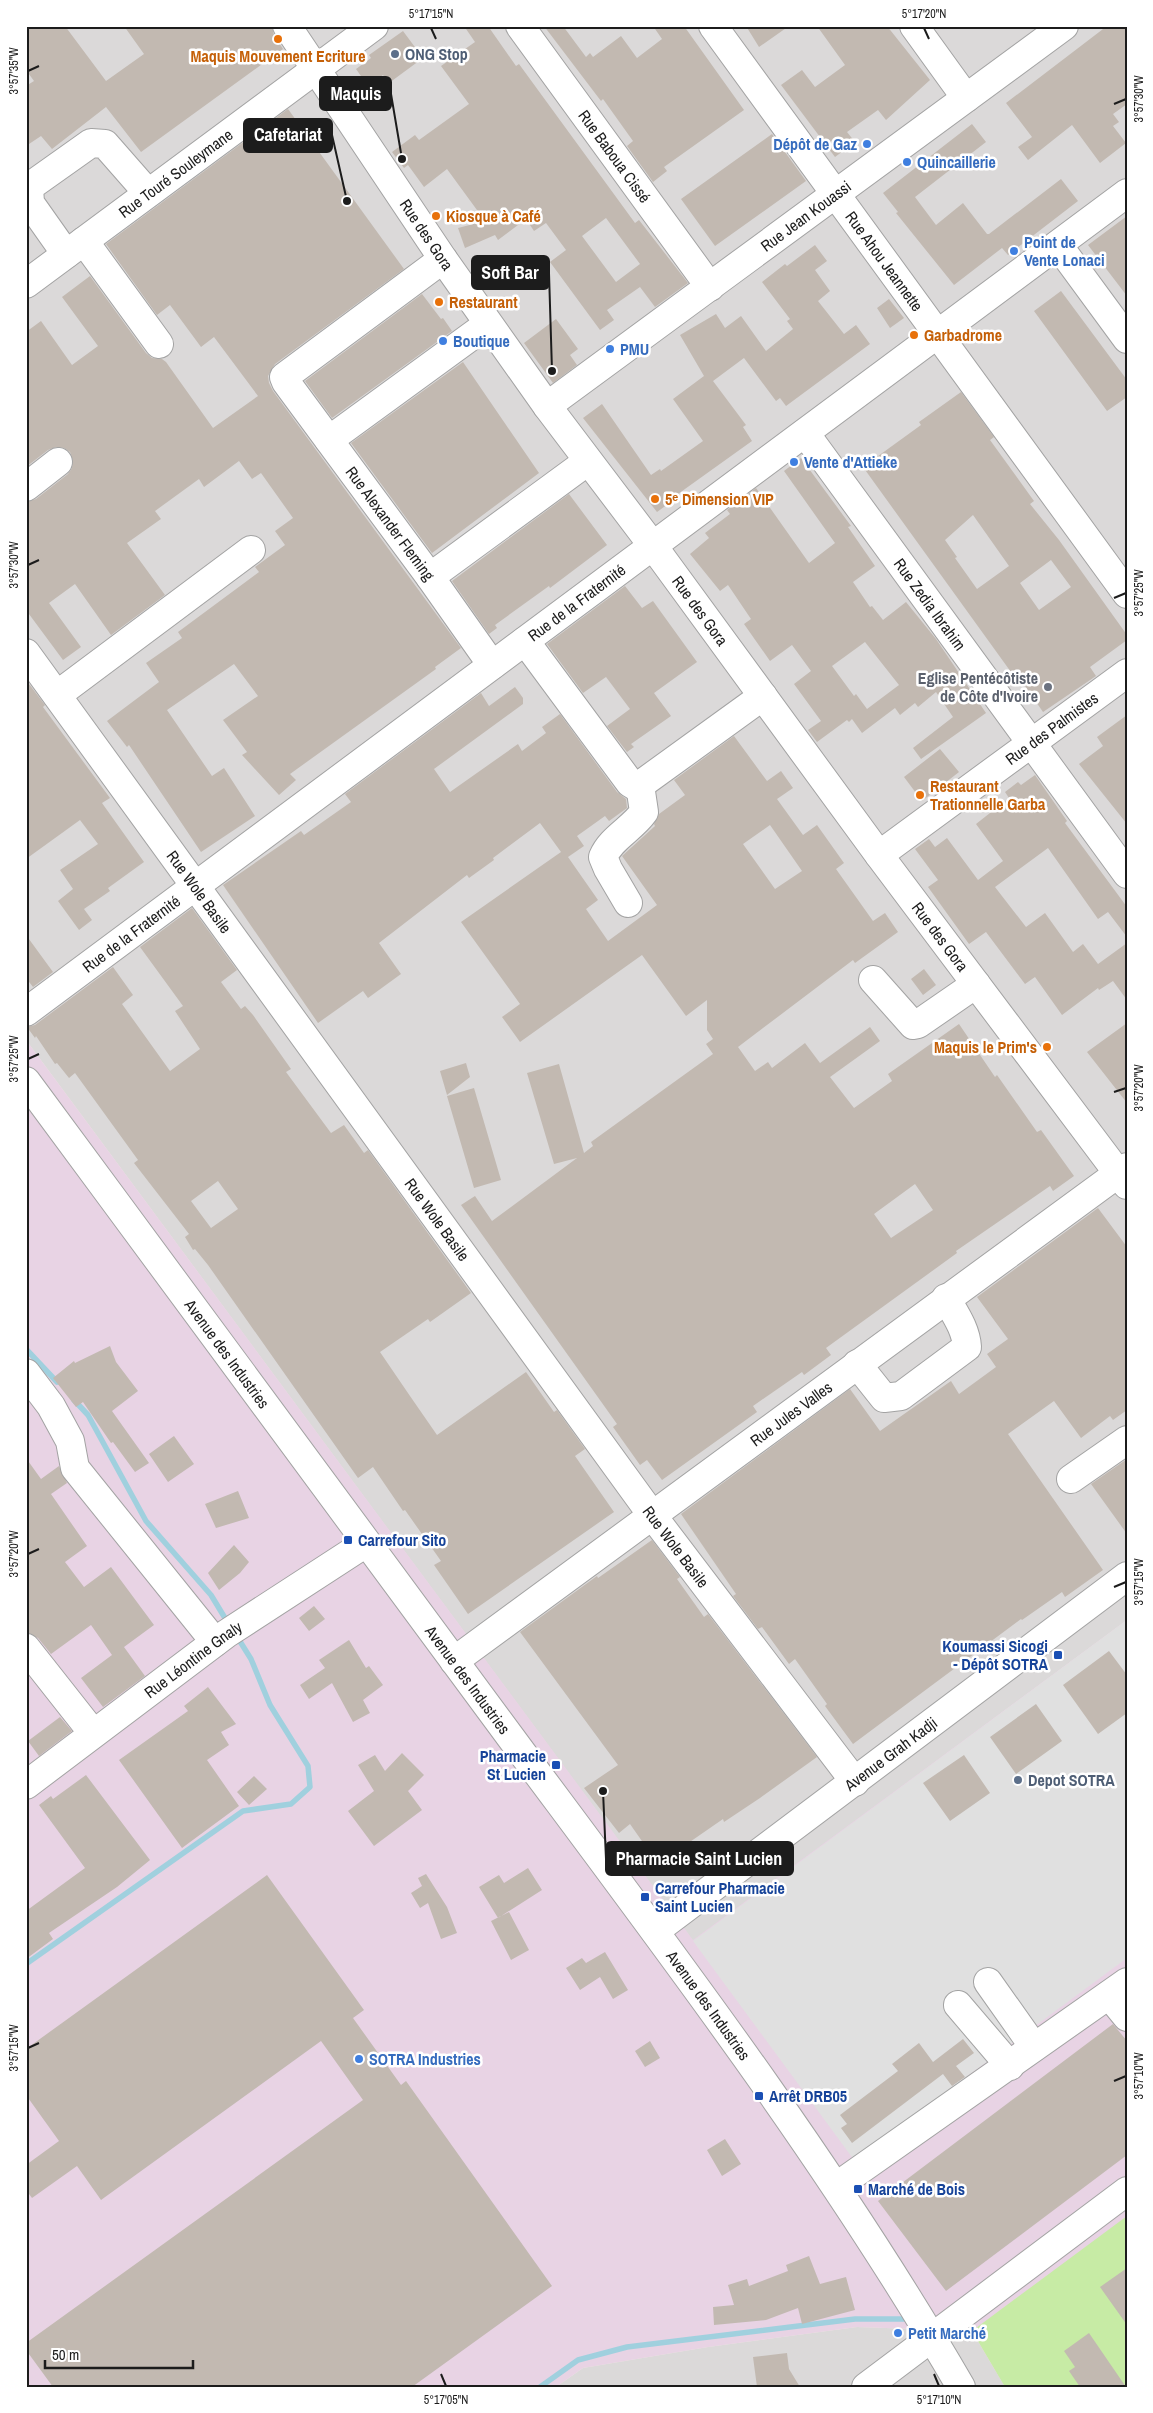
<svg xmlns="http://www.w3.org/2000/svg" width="1153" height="2413" font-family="'Archivo Narrow',sans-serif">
<rect width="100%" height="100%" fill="#eeeae2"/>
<!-- residential -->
<path fill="#dbd9d9" d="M26 26H1127V1620L693 1941 26 1040Z
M857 2327 972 2331 1005 2387H556L583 2368 708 2347Z"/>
<!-- industrial -->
<path fill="#e8d3e4" d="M26 1040 693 1940 1127 1620V2387H1005L972 2331 857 2327 708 2347 583 2368 556 2387H26Z"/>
<!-- grass -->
<path fill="#c7eba5" d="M1127 2216V2387H1005L972 2331Z"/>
<!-- parking -->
<path fill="#e0e0e0" d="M1127 1620V1958L854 2160 693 1941Z"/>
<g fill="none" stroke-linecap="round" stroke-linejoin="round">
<!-- stream -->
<path stroke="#a0d0de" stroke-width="5.5" d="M26 1349 57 1382
M74 1400 88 1415 146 1521 211 1595 228 1623
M26 1964 243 1811 291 1804 310 1787 308 1766 270 1705 251 1659 236 1635
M540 2387 578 2360 627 2347 855 2319H904"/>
</g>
<!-- building -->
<path fill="#c2b9b1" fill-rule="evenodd" d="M26 26H65L106 81 144 54 124 26H272L274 35 283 49 141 152 106 107 52 149 41 136 26 146V86L34 81 26 70Z
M464 26H488L516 66 519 64 635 223 639 220 688 283 655 307 640 287 607 310 614 320 600 330 550 262 566 250 546 223 534 231 526 219 498 240 495 235 465 248 458 228 485 221 447 169 424 187 408 165 404 168 392 152 415 135 419 140 469 104 441 66 475 42ZM606 218 640 264 616 282 582 236Z
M544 26H563L586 57 590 53 593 57 621 36 637 58 662 39 653 26H684L744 110 664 167 667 171 653 182 627 146 633 141 603 99 601 101Z
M746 26H789L759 47Z
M817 26H887L930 80 886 120 878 110 847 132 855 142 835 157 781 85 802 70 815 87 845 65Z
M1107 26H1127V104L1113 114 1119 122 1113 126 1126 143 1100 163 1072 125 1028 160 1018 147 1032 137 1006 103Z
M403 31 423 58 389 83 383 75 368 86 356 69 371 58 369 55Z
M288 109 404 269 275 364 268 376 269 383 273 391 461 648 435 667 436 669 290 774 296 780 279 795 242 755 247 752 223 720 258 696 234 664 167 710 212 776 224 768 255 816 201 852 129 745 127 747 107 721 159 682 146 663 182 638 178 632 259 572 255 567 285 545 275 531 293 518 261 473 252 479 239 461 204 487 199 479 155 511 161 519 127 543 165 595 111 635 75 584 49 603 81 647 63 660 26 610V502L36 499 68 474 72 468 73 460 70 452 64 448 56 447 48 450 26 467V332L41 321 72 365 98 346 62 297 90 276 146 353 152 358 162 359 166 362 213 428 258 396 214 337 201 347 170 305 157 315 106 244Z
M972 124 986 142 915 197 936 225 963 203 987 234H989L1061 179 1078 201 1008 255 1002 248 954 285 896 213 898 212 883 193Z
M772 134 806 181 715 246 681 199Z
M1127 216V296L1088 245Z
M815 245 827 261 815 270 830 291 818 301 844 334 856 325 870 344 786 406 780 398 776 401 744 358 713 381 746 425 743 427 752 441 678 494 679 496 657 512 583 418 602 404 651 475 660 469 661 471 703 441 673 399 704 376 680 335 716 314 725 328 741 316 766 351 793 329 787 321 790 319 762 282 785 264 787 266Z
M1061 291 1127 380V397L1107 411 1034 311Z
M422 294 441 319 443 318 452 331 332 418 305 381Z
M889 299 904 318 890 328 877 308Z
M556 319 578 349 570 355 577 365 553 383 524 343Z
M463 362 539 473 432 553 351 443Z
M961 392 994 437 990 440 1034 501 1030 504 1059 540 1127 635V640L1090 667 1096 676 1043 712 1019 677 1016 679 863 467 921 425 919 422ZM973 515 1009 566 977 589 955 558 957 557 945 540ZM1051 560 1071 587 1039 610 1020 583Z
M801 458 851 526 848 527 875 566 853 582 870 607 872 606 883 620 906 602 936 639 986 713 921 759 913 748 953 717 936 692 918 707 915 703 900 715 895 708 862 733 852 719 849 722 847 720 817 742 808 730 821 721 794 684 811 671 792 645 770 661 744 624 751 619 728 585 720 591 690 554 709 538 705 533 730 514 727 510 756 488 809 563 835 543 784 471ZM865 642 899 685 867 709 856 694 854 696 832 666Z
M569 494 607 545 550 588 549 586 495 625 497 628 489 634 452 581Z
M625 586 642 608 653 601 697 662 654 693 671 716 631 744 634 747 627 752 607 726 630 709 606 677 583 693 547 644Z
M26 680 45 705 43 707 110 798 102 803 144 862 108 888 110 891 84 909 92 920 79 930 58 901 73 889 60 870 98 844 80 820 26 859Z
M515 687 523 698V704L434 769 450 792 518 744 522 751 546 733 542 727 560 714 617 792 626 799 627 808 609 821 605 816 577 836 584 846 568 857 598 900 586 909 608 941 657 905 622 856 655 826 654 824 659 814 685 795 674 780 734 736 767 781 781 771 793 788 777 799 803 835 817 825 844 863 836 869 873 921 885 913 898 932 855 963 853 960 738 1047 755 1071 768 1062 772 1068 805 1043 820 1063 870 1027 880 1041 830 1077 854 1108 892 1081 888 1074 959 1024 995 1077 997 1075 1037 1132 1041 1130 1074 1176 1053 1191 1050 1186 956 1251 957 1253 826 1348 831 1355 804 1375 802 1372 753 1406 757 1412 662 1480 647 1460 640 1465 613 1427 617 1424 461 1205 475 1196 492 1221 577 1158 554 1164 527 1073 559 1064 584 1153 593 1146 591 1142 713 1054 706 1044 713 1039 707 1030V1000L686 1016 642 955 520 1042 502 1017 520 1004 461 922 561 852 540 823 493 858 494 860 469 878 467 875 379 943 401 974 368 998 363 991 318 1023 223 885 301 831 304 835 351 802 345 794 481 693 489 706ZM770 825 802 871 775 889 743 844ZM915 1184 933 1210 891 1238 874 1214Z
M1127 715V824L1079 764 1103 746 1097 737Z
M940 749 959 772 922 801 904 777Z
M1035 775 1067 821 1065 823 1127 907V937L1108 912 1098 919 1048 848 995 887 1026 927 1045 913 1073 952 1083 944 1098 964 1127 943V1000L1113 981 1099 990 1098 988 1062 1015 1035 977 1025 984 986 932 969 944 928 887 938 880 915 849 929 839 935 847 947 838 978 880 1003 861 976 824 1009 798 1005 792 1018 782 1021 785Z
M192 908 237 970 221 982 241 1009 245 1006 253 1015 291 1069 286 1072 331 1133 344 1125 364 1153 368 1150 471 1293 430 1322 428 1319 380 1352 410 1396 437 1435 526 1372 554 1412 557 1410 585 1449 575 1456 614 1512 468 1614 434 1565 441 1561 405 1510 403 1511 373 1467 358 1478 208 1265 195 1249 193 1250 185 1237 189 1234 134 1163 138 1160 75 1073 69 1078 57 1063 55 1064 36 1036 35 1038 27 1027 35 1025 113 967 133 995 122 1004 170 1071 200 1049 175 1011 183 1006 140 947ZM218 1181 238 1209 211 1228 191 1201Z
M26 935 53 972 33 987 26 978Z
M924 969 936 985 923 995 911 979Z
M1127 1023V1103L1087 1052Z
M466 1063 470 1077 447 1095 440 1071Z
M474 1088 501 1180 474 1188 447 1096Z
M1098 1208 1127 1247V1410L1113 1420 1110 1416 1081 1438 1054 1401 1008 1434 1103 1570 1065 1597 1062 1592 1022 1620 1021 1619 853 1744 825 1706 827 1704 795 1659 789 1664 762 1627 758 1629 733 1596 736 1594 681 1514 850 1389 880 1431 951 1381 959 1394 996 1367 987 1354 1008 1339 977 1297Z
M110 1346 116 1362 138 1391 112 1411 149 1463 135 1472 113 1442 111 1443 83 1402 76 1407 53 1378 74 1361 75 1363Z
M174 1436 194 1464 168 1482 149 1454Z
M26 1458 41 1479 59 1466 67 1483 51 1494 87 1546 65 1562 84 1587 111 1567 154 1625 124 1647 145 1676 103 1707 81 1678 112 1655 91 1625 51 1654 38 1638 26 1633Z
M1127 1459V1534L1091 1484Z
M238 1491 249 1518 216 1528 205 1504Z
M652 1540 680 1577 677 1579 704 1617 708 1614 817 1757 760 1798 724 1822 723 1819 658 1864 630 1824 619 1833 584 1788 618 1765 520 1632 597 1576 598 1578Z
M234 1545 249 1562 240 1573 219 1590 208 1573Z
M314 1606 325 1619 309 1631 299 1618Z
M349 1640 366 1668 369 1666 383 1685 363 1700 370 1713 353 1722 332 1683 309 1699 300 1685 325 1668 319 1660Z
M1109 1651 1127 1675V1713L1098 1734 1063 1685Z
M208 1687 236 1724 221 1732 229 1745 207 1760 239 1806 182 1848 119 1760 188 1711 184 1706Z
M1036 1704 1062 1741 1016 1774 990 1737Z
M60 1717 72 1731 39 1756 28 1741Z
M402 1753 424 1775 408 1791 422 1810 374 1846 348 1811 374 1791 358 1765 375 1755 385 1771Z
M964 1755 990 1793 950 1821 923 1783Z
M86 1775 150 1860 117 1887 49 1933 53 1939 26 1959V1911L85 1868 39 1805 51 1796 53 1799Z
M254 1776 267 1789 249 1805 237 1792Z
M528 1868 542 1890 498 1918 479 1887 499 1875 504 1883Z
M426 1874 447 1907 457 1933 441 1939 428 1903 420 1908 411 1893 422 1886 418 1878Z
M267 1875 364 2010 353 2018 401 2085 406 2081 552 2286 412 2387H53L26 2350V2343L363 2100 321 2041 101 2200 77 2166 32 2198 26 2190V2165L59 2141 26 2095V2049Z
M509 1912 529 1950 511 1960 491 1921Z
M605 1952 628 1990 613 1999 600 1977 580 1990 566 1968 582 1958 586 1963Z
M1113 2024 1127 2041V2155L946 2291 878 2201Z
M963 2039 974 2053 956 2066 965 2077 952 2086 943 2074 852 2143 841 2128 847 2124 840 2115 898 2071 892 2064 919 2043 933 2062Z
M650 2041 660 2058 645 2067 635 2051Z
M725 2139 741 2164 722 2176 707 2150Z
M809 2256 820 2284 846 2277 855 2310 802 2324 798 2308 766 2320 714 2325 713 2307 734 2305 728 2285 747 2279 749 2286 788 2271 786 2265Z
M1127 2268V2325L1100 2287Z
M1089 2333 1126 2387H1080L1069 2371 1075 2367 1064 2351Z
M787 2353 789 2369 800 2387H757L753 2357Z"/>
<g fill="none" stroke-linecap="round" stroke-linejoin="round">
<defs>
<g id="minor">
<path id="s1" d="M287 26 443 259 547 406 653 546 879 855 1127 1185"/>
<path id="s2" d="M520 26 710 287"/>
<path id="s3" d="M713 26 1127 594"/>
<path d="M914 26 966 98"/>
<path d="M84 241 159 344"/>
<path d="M1058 245 1127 339"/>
<path d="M66 254 30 203 29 187 91 143 105 144 148 193"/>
<path id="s4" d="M443 259 284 377 286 382 430 577 492 665"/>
<path id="s5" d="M26 284 374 26"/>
<path id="s6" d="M547 406 1064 26"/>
<path id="s7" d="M805 433 1127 874"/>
<path d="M329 440 488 324"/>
<path d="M26 487 58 462"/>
<path d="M430 577 588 461"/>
<path d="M525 641 630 783 635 786 640 785 763 696"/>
<path id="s8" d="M26 653 652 1515 855 1782"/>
<path d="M57 695 251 550"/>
<path id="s9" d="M879 855 1127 673"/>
<path d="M628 903 608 869 603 857C611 838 632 829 644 812L640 785"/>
<path d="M873 980 913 1025 918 1024 976 984"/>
<path id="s10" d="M26 1012 1127 193"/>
<path id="s11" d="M26 1081C191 1304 355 1528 520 1750 674 1957 831 2163 961 2387"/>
<path d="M857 1364 884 1398 901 1396 967 1347C966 1329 955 1314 946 1298"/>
<path d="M26 1373 51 1406 70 1441 75 1468 215 1642"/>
<path d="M1071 1479 1127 1440"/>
<path d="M26 1648 93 1733"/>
<path id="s12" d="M454 1661 1127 1167"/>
<path id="s13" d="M26 1785 226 1634 366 1543"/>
<path id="s14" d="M655 1931 1127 1576"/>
<path d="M988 1982 1034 2047"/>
<path d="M1109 1995 1127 2017"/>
<path d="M958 2005 1010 2066"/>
<path d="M837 2186 1127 1982"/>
<path d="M866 2387 1127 2191"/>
</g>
</defs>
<!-- minor casing -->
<use href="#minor" stroke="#a3a3a3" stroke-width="30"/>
<!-- minor -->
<use href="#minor" stroke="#fff" stroke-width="28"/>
</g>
<!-- ticks -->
<path fill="none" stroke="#1c1c1c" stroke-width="2" d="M431 28 436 39M924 28 929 39M28 71 39 66M1114 104 1126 99M28 565 39 560M1114 598 1126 593M28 1059 39 1054M1114 1092 1126 1088M28 1554 39 1549M1114 1587 1126 1582M28 2048 39 2043M1114 2081 1126 2076M441 2374 446 2386M934 2374 939 2386"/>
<!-- markers -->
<g fill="#e8710a" stroke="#fff" stroke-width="2">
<circle cx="278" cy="39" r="5"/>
<circle cx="436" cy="216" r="5"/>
<circle cx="439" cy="302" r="5"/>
<circle cx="914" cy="335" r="5"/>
<circle cx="655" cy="499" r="5"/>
<circle cx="920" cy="795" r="5"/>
<circle cx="1047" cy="1047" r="5"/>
</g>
<g fill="#5c6f8a" stroke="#fff" stroke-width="2">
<circle cx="395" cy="54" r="5"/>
<circle cx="1018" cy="1780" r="5"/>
</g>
<g fill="#3f7fe0" stroke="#fff" stroke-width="2">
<circle cx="867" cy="144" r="5"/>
<circle cx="907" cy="162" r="5"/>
<circle cx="1014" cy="251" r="5"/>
<circle cx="443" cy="341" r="5"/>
<circle cx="610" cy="349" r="5"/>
<circle cx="794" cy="462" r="5"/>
<circle cx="359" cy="2059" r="5"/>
<circle cx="898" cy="2333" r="5"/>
</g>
<circle fill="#6b7280" stroke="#fff" stroke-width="2" cx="1048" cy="687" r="5"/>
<g fill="#1a4fb4" stroke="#fff" stroke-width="2">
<rect x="343" y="1535" width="10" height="10" rx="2.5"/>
<rect x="1053" y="1650" width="10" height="10" rx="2.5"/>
<rect x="551" y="1760" width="10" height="10" rx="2.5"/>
<rect x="640" y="1892" width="10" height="10" rx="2.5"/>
<rect x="754" y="2091" width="10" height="10" rx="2.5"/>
<rect x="853" y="2184" width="10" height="10" rx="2.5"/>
</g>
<g text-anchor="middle" stroke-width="5" stroke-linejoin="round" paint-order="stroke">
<!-- service labels -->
<g font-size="16" font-weight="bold" fill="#4e5e75" stroke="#fff" text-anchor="start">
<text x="405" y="60">ONG Stop</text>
<text x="1028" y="1786">Depot SOTRA</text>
</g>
<!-- food labels -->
<g font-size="16" font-weight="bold" fill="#c56008" stroke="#fff" text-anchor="start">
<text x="278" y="62" text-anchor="middle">Maquis Mouvement Ecriture</text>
<text x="446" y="222">Kiosque à Café</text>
<text x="449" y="308">Restaurant</text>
<text x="924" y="341">Garbadrome</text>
<text x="665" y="505">5ᵉ Dimension VIP</text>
<text x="930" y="792">Restaurant<tspan x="930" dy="18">Trationnelle Garba</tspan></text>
<text x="1037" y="1053" text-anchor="end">Maquis le Prim's</text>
</g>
<!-- shop labels -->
<g font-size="16" font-weight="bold" fill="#366cbe" stroke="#fff" text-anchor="start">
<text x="857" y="150" text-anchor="end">Dépôt de Gaz</text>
<text x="917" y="168">Quincaillerie</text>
<text x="1024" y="248">Point de<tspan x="1024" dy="18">Vente Lonaci</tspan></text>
<text x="453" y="347">Boutique</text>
<text x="620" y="355">PMU</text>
<text x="804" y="468">Vente d'Attieke</text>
<text x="369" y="2065">SOTRA Industries</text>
<text x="908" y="2339">Petit Marché</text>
</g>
<!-- street labels -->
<g font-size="16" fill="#1c1c1c" stroke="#fff">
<text dy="6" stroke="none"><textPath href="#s2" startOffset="161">Rue Baboua Cissé</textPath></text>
<text dy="6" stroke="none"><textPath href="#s5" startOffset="186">Rue Touré Souleymane</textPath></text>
<text dy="6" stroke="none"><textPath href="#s6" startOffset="321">Rue Jean Kouassi</textPath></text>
<text dy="6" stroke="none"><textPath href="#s1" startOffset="251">Rue des Gora</textPath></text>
<text dy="6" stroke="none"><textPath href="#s3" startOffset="291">Rue Ahou Jeannette</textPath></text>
<text dy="6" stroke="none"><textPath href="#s4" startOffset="379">Rue Alexander Fleming</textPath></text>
<text dy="6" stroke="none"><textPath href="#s10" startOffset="686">Rue de la Fraternité</textPath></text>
<text dy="6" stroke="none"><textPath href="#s7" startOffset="212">Rue Zedia Ibrahim</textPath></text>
<text dy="6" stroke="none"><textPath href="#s1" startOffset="716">Rue des Gora</textPath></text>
<text dy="6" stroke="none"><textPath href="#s9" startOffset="214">Rue des Palmistes</textPath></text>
<text dy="6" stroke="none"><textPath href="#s8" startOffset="295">Rue Wole Basile</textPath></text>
<text dy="6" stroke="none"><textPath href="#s10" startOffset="131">Rue de la Fraternité</textPath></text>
<text dy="6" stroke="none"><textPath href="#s1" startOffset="1121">Rue des Gora</textPath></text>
<text dy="6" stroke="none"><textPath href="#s8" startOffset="700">Rue Wole Basile</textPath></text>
<text dy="6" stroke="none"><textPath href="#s11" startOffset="339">Avenue des Industries</textPath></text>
<text dy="6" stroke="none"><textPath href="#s12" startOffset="418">Rue Jules Valles</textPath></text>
<text dy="6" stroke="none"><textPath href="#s8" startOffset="1105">Rue Wole Basile</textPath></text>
<text dy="6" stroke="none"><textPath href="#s13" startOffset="209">Rue Léontine Gnaly</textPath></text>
<text dy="6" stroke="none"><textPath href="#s11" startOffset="744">Avenue des Industries</textPath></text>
<text dy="6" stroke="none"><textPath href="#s14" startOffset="295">Avenue Grah Kadji</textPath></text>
<text dy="6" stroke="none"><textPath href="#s11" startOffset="1149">Avenue des Industries</textPath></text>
</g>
<!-- worship labels -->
<g font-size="16" font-weight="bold" fill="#5b616d" stroke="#fff" text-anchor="end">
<text x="1038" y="684">Eglise Pentécôtiste<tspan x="1038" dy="18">de Côte d'Ivoire</tspan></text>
</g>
<!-- transit labels -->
<g font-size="16" font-weight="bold" fill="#164399" stroke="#fff" text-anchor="start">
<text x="358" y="1546">Carrefour Sito</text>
<text x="1048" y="1652" text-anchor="end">Koumassi Sicogi<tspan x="1048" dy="18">- Dépôt SOTRA</tspan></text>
<text x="546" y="1762" text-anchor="end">Pharmacie<tspan x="546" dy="18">St Lucien</tspan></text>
<text x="655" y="1894">Carrefour Pharmacie<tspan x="655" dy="18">Saint Lucien</tspan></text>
<text x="769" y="2102">Arrêt DRB05</text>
<text x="868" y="2195">Marché de Bois</text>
</g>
</g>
<!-- callouts -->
<path fill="none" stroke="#1c1c1c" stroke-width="2" d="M402 159L391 94M347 201L332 135M552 371L549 273M603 1791L606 1859"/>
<g fill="#1c1c1c" stroke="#fff" stroke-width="2">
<circle cx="402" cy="159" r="5"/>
<circle cx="347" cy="201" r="5"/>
<circle cx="552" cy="371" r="5"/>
<circle cx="603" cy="1791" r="5"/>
</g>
<g fill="#1c1c1c" stroke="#1c1c1c" stroke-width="2">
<rect x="320" y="77" width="71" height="33" rx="5"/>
<rect x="244" y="119" width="88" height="33" rx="5"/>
<rect x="472" y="256" width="77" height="33" rx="5"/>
<rect x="606" y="1842" width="187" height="33" rx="5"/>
</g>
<g font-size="18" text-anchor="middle" font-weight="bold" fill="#fff">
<text x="356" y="100">Maquis</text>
<text x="288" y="141">Cafetariat</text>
<text x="510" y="279">Soft Bar</text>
<text x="699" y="1865">Pharmacie Saint Lucien</text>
</g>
<!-- border -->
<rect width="1153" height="2413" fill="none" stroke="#ffffff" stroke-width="55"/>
<!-- scale -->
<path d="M45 2360v8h148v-8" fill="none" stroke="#1c1c1c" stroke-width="2.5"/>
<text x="52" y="2360" font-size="15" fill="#1c1c1c" stroke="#ffffff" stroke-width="4" paint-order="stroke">50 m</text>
<rect x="28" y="28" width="1098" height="2358" fill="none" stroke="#1c1c1c" stroke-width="2"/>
<g font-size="12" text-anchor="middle" fill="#1c1c1c">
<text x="431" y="18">5°17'15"N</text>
<text x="924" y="18">5°17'20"N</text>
<text transform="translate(14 71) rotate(-90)" y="4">3°57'35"W</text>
<text transform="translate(1139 99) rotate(-90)" y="4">3°57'30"W</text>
<text transform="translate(14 565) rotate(-90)" y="4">3°57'30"W</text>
<text transform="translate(1139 593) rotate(-90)" y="4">3°57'25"W</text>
<text transform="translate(14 1059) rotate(-90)" y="4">3°57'25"W</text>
<text transform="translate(1139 1088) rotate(-90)" y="4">3°57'20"W</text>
<text transform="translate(14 1554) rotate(-90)" y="4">3°57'20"W</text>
<text transform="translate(1139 1582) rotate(-90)" y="4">3°57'15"W</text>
<text transform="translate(14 2048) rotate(-90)" y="4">3°57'15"W</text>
<text transform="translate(1139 2076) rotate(-90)" y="4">3°57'10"W</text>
<text x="446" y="2404">5°17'05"N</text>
<text x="939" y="2404">5°17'10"N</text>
</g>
</svg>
